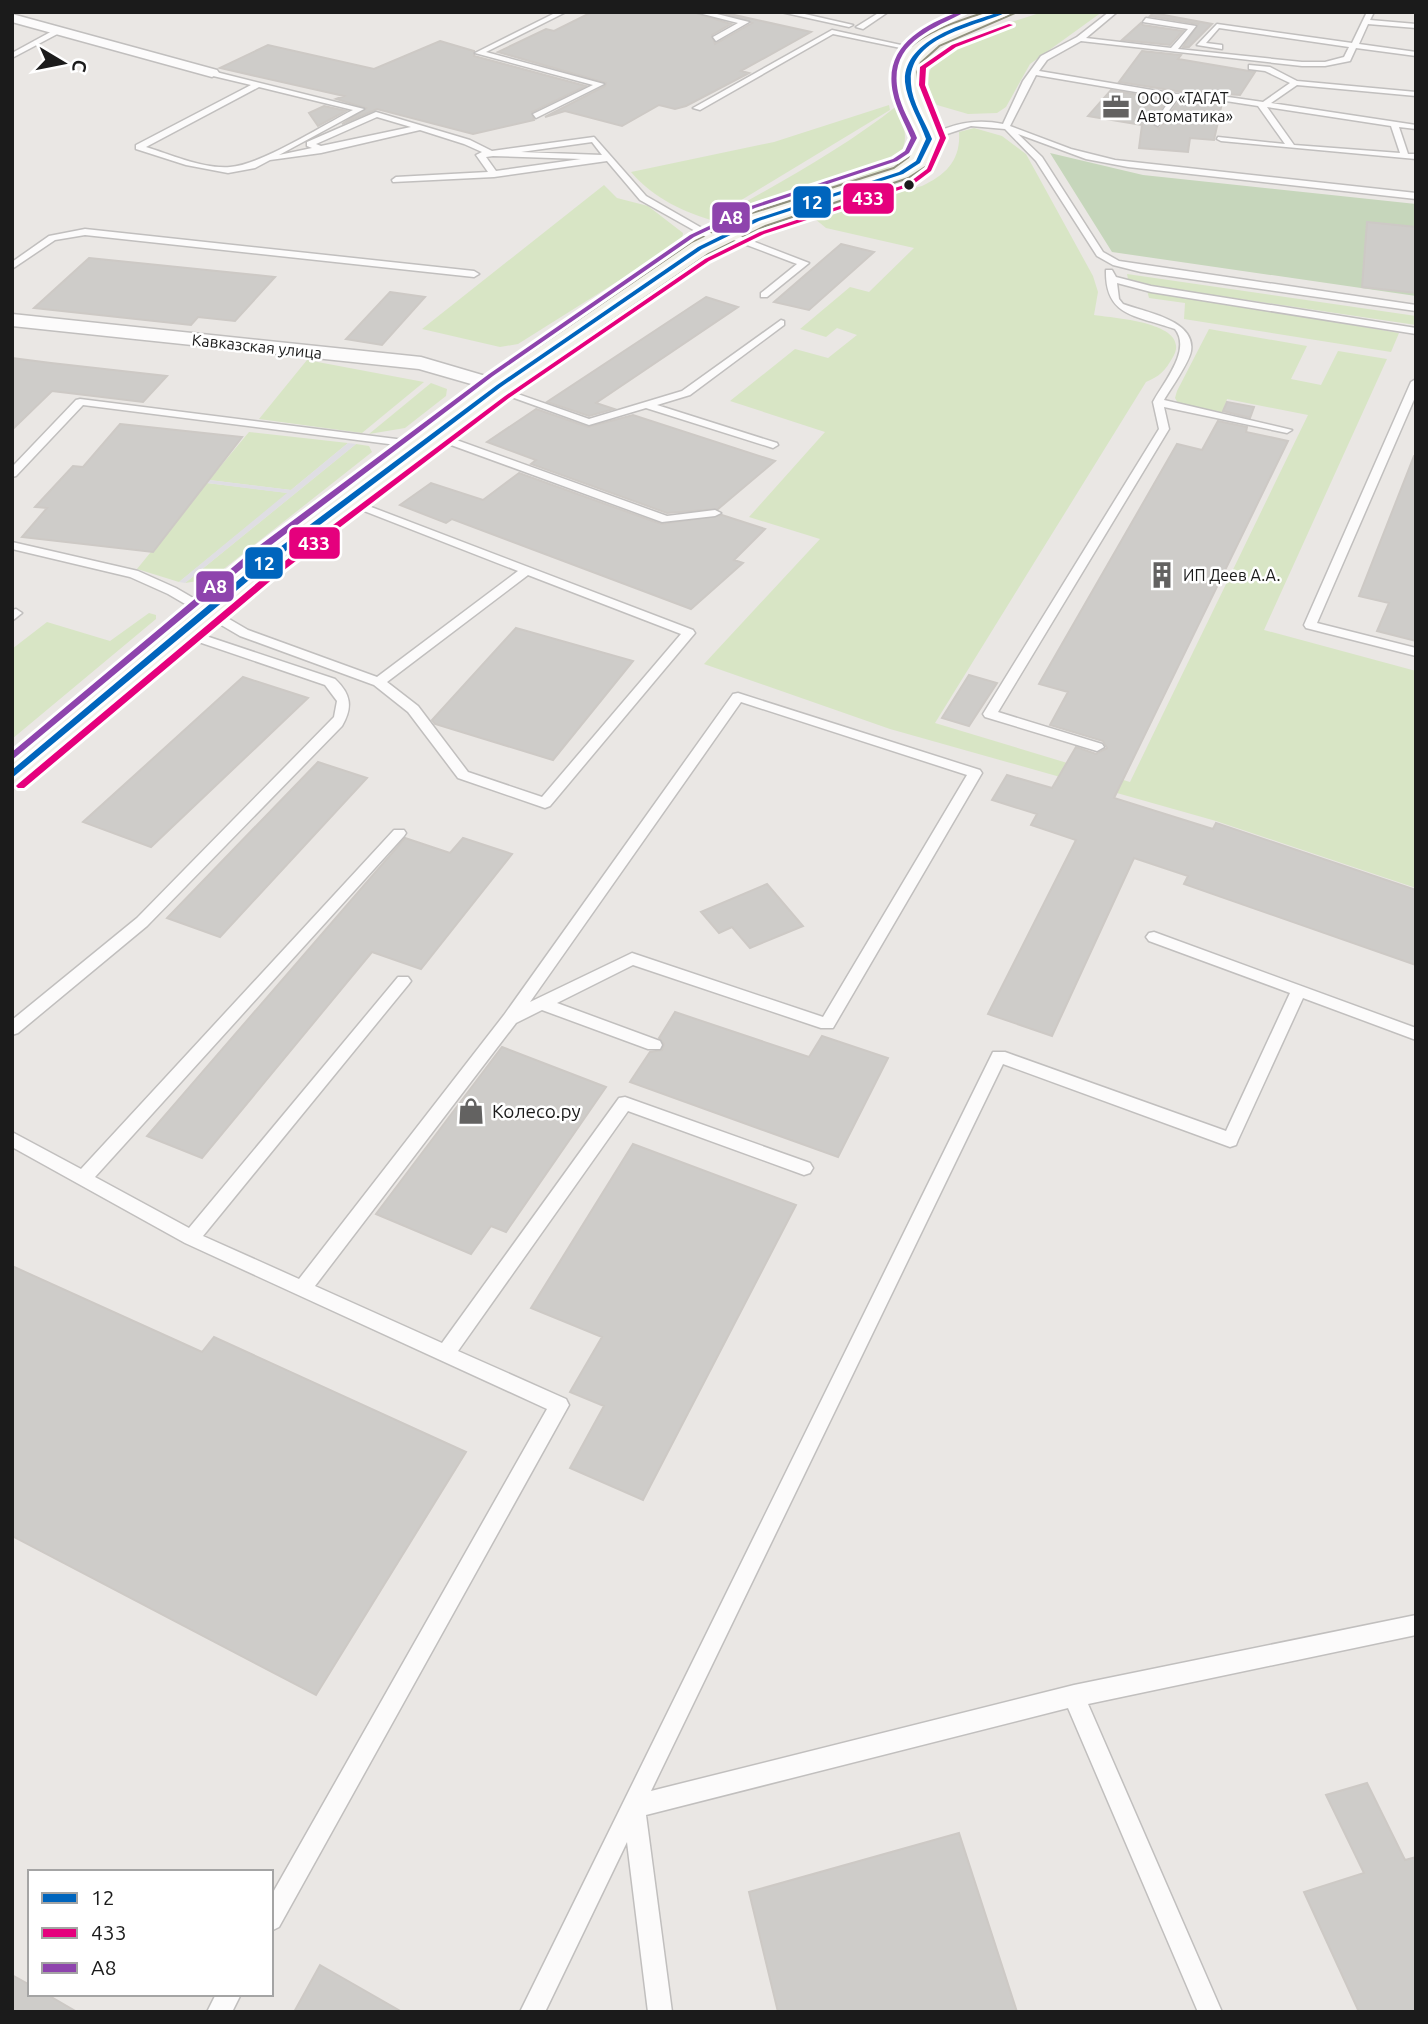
<svg xmlns="http://www.w3.org/2000/svg" width="1428" height="2024" font-family="Ubuntu,sans-serif">
<rect width="100%" height="100%" fill="#eae7e4"/>
<!-- grass -->
<path fill="#d8e5c5" d="M1042 12H1102L1030 64 1006 107 997 113 968 114 937 105C897 47 1005 26 1042 12Z
M889 105 890 110 725 210 736 214 717 222C684 212 654 199 631 172L774 142Z
M898 105C906 133 912 147 887 169L749 209 740 205C796 174 850 143 898 105Z
M974 128 1002 136 1026 154 1093 276 1098 292 1094 315C1112 318 1193 322 1173 357 1165 371 1160 376 1146 382L935 723 1130 782 1308 415 1227 399 1222 414 1178 403 1175 398 1177 391 1209 329 1307 346 1291 379 1321 385 1338 351 1387 359 1264 630 1416 671V888L1216 821 890 729 704 664 820 539 749 517 825 432 730 401 795 349 828 358 857 335 837 328 826 337 800 329 850 287 869 292 914 248 826 228 809 214 922 186C946 175 961 160 959 132Z
M604 185 617 198 648 206 683 233 682 241 518 344 500 347 422 329Z
M1127 274 1416 316V325L1146 285 1128 279Z
M1147 290 1399 333 1391 352 1184 319 1185 303 1149 298Z
M307 360 424 382 362 433 259 419Z
M431 383 447 389 446 396 405 428 369 434Z
M249 432 348 443 291 490 209 480Z
M356 444 369 446 372 452 211 579 185 583Z
M207 483 288 493 179 582 137 569Z
M149 613 156 615V619L12 739V649L47 622 110 641Z"/>
<!-- forest -->
<path fill="#c6d6bb" d="M1050 153 1143 175 1416 204V296L1112 252Z"/>
<!-- plaza -->
<path fill="#dfdee3" d="M348 443 356 444 185 583 179 582 287 493 207 483 209 480 291 490Z"/>
<!-- building -->
<path fill="#ceccc9" stroke="#cdc9c5" stroke-width="2" d="M592 12H693L731 24 712 35 715 44 752 23 721 12 811 32 741 71 749 73 686 106 675 109 659 105 622 126 565 111 545 117 605 86 606 83 498 52 546 29 554 31Z
M1153 13 1212 24 1189 47H1183L1198 24 1150 16Z
M1141 23 1143 25 1183 31 1170 45 1122 40Z
M440 41 474 51V56L586 86 532 112 534 120 473 134 377 109 342 124 366 108 336 99 344 96 220 68 268 45 374 69Z
M1142 51 1181 55 1178 59 1255 72 1240 95 1176 91 1119 82Z
M1111 90 1167 100 1152 123 1159 129 1179 101 1222 103 1214 140 1190 138 1188 152 1139 148 1142 125 1088 116Z
M324 106 346 111 318 126 309 113Z
M1367 222 1416 227V293L1362 287Z
M841 244 874 252 809 310 774 302Z
M89 258 275 277 235 321 198 317 191 325 34 308Z
M390 292 425 297 382 345 346 339Z
M706 297 738 307 596 403 614 409 589 416 547 402Z
M12 358 51 363 167 376 143 402 52 391 12 430Z
M1227 402 1254 407 1250 418 1223 411Z
M536 409 588 427 633 415 775 461 718 509 667 513 531 464 536 460 487 442Z
M1218 421 1247 427 1246 432 1288 441 1114 798 1213 829 1216 823 1416 890V965L1184 884 1188 876 1134 858 1052 1036 988 1014 1076 840 1031 825 1037 814 992 800 1007 775 1052 788 1076 747 1096 754 1107 748 1103 741 1050 725 1068 692 1039 684 1177 444 1202 450Z
M120 424 242 437 153 552 22 537 47 508 35 507 73 466 83 467Z
M1414 456H1416V641L1377 631 1389 603 1359 596Z
M519 473 661 524 722 515 765 529 734 560 743 563 691 609 452 519 446 523 400 505 431 483 483 500Z
M516 628 633 661 553 760 435 724 432 720Z
M969 675 997 683 969 726 942 718Z
M243 677 308 698 151 847 83 822Z
M318 762 367 778 220 937 167 918Z
M405 838 450 853 463 838 512 854 421 969 372 952 202 1158 147 1136Z
M767 884 803 926 750 948 732 927 719 933 701 912Z
M675 1012 809 1057 822 1036 888 1058 838 1157 630 1082 650 1052 662 1050 664 1044 659 1038Z
M502 1047 606 1087 506 1232 491 1226 471 1254 376 1214Z
M633 1144 796 1205 643 1500 570 1468 604 1406 570 1392 602 1337 531 1308Z
M12 1266 202 1352 214 1337 466 1452 316 1695 12 1536Z
M1367 1783 1405 1860 1416 1857V2012H1359L1304 1892 1364 1873 1326 1795Z
M959 1833 1017 2012H778L749 1892Z
M320 1965 402 2012H294Z
M12 1975 30 1985V1994H46L77 2012H12Z"/>
<g fill="none" stroke-linecap="round" stroke-linejoin="round">
<defs>
<path id="service" d="M557 12H566L486 52 604 84 536 118 533 114 593 85 475 53Z
M695 12H709L749 22 716 41 713 37 738 23Z
M781 12H796L853 25 849 27Z
M880 12H888L863 29 856 27Z
M1109 12H1117L1086 38 1171 48 1188 29 1143 22 1146 18 1196 26 1178 49 1302 62H1325L1344 57 1349 47 1219 28 1206 43 1222 45V49L1197 45 1217 24 1352 43 1367 12H1374L1370 20 1416 24V28L1368 24 1359 44 1416 52V56L1356 48 1350 61 1325 66H1302L1081 41 1047 60 1039 71 1176 94 1200 93 1263 102 1290 83 1265 71 1249 69V65L1270 67 1297 81 1416 92V96L1297 85 1271 103 1416 125V129L1399 127 1408 154H1416V159L1221 141 1217 139 1218 137 1285 144 1258 106 1200 97 1178 98 1158 126 1154 124 1171 98 1036 75 1010 126 1071 149 1115 160 1416 193V199L1128 167 1086 159 1018 134 1042 157 1103 252 1119 261 1416 305V311L1141 272 1113 265 1097 256 1036 161 1005 129 971 126 926 141V137C952 124 974 118 1003 124L1023 81 1041 56 1077 37ZM1267 107 1391 126 1400 153 1294 145Z
M56 29 63 31 12 58V53Z
M832 30 924 50 920 52 833 34 700 110 693 108Z
M212 71 364 109 279 155 312 148 307 146V142L376 112 470 140 492 151 594 137 646 196 721 239 713 241 640 200 607 161 494 177 393 182 392 180 396 177 488 172 476 155 482 152 464 144 420 130 321 153 270 160 255 168 228 173 186 165 136 149V145L251 85 209 75ZM259 87 353 110C323 125 261 165 230 167 203 169 172 155 146 147ZM377 117 411 127 321 146 316 144ZM592 142 602 155 521 152ZM493 156 581 159 496 171 486 157Z
M85 229 474 271 479 274 474 277 85 235 55 240 12 269V262L49 236Z
M723 232H729L809 263 767 297H761V293L797 264 723 236Z
M1106 270H1112L1116 277 1151 286 1416 328V334L1151 292 1117 283 1119 299 1123 304C1145 312 1196 320 1191 351 1189 363 1171 388 1164 400L1292 430 1287 433 1164 407 1169 429 998 712 1102 744 1104 747 1097 751 985 717 983 714 1159 429 1153 402C1163 383 1192 350 1175 329 1136 315 1105 317 1106 270Z
M781 320 784 321V325L690 395 657 405 777 443 778 445 773 448 646 408 589 425 489 389 498 387 589 419 682 391Z
M1416 379V395L1317 623 1416 648V656L1306 628 1304 625 1411 382Z
M80 399 420 442 425 445 420 448 83 405 16 476 12 477V467L76 400Z
M429 433H437L667 516 715 510 721 513 715 516 662 522 429 437Z
M345 497 693 630 695 633 550 806 545 808 458 778 408 712 374 685 240 636 168 594 130 577 12 549V542L138 571 176 588 248 630 377 677 518 571 341 502V498ZM528 575 681 634 542 797 468 772 418 706 387 682Z
M16 609 22 613 12 621V610Z
M182 628 335 679C351 694 353 707 342 726L147 926 18 1033 12 1035V1020L137 918 334 717 337 701 325 685 178 635V629Z
M738 693 980 770 982 773 833 1028H821L633 965 557 1003 660 1041 662 1045 660 1049H648L542 1010 516 1023 315 1286 442 1343 619 1098 625 1097 810 1163 813 1168 810 1173 804 1175 628 1111 458 1351 566 1399 569 1405 279 1927 271 1931V1896L547 1409 185 1243 12 1147V1132L81 1169 394 830H404L406 833 404 836 95 1177 189 1228 398 977H408L411 981 408 985 203 1236 299 1279 504 1015 733 694ZM741 702 967 775 823 1017 632 953 530 1002Z
M1154 932 1416 1028V1040L1303 998 1238 1140 1236 1145 1230 1147 1003 1064 651 1791 1074 1685 1416 1615V1635L1088 1704 1222 2012H1198L1068 1708 646 1815 672 2012H648L627 1842 545 2012H520L993 1052H1005L1226 1131 1290 993 1149 941 1146 937 1149 933Z
M216 1994H241L232 2012H207Z"/>
<path id="minor" d="M12 14 217 70 219 73 212 77 12 22Z
M12 314 421 357 506 382 509 386 499 392 419 369 12 326Z"/>
<path id="secondary" d="M989 12H1015L939 45 920 62 916 72 918 89 939 139 925 166 908 177 765 225 708 253 508 391 273 570 24 783 12 786V757L253 558 490 381 692 243 749 215 894 169 909 158 919 139C913 120 901 103 898 83 892 39 957 23 989 12Z"/>
</defs>
<!-- service casing -->
<use href="#service" stroke="#c1bfbe" stroke-width="3"/>
<!-- minor casing -->
<use href="#minor" stroke="#c1bfbe" stroke-width="3"/>
<!-- secondary casing -->
<use href="#secondary" stroke="#91917e" stroke-width="4"/>
<!-- service -->
<use href="#service" fill="#fcfbfb" fill-rule="evenodd"/>
<!-- minor -->
<use href="#minor" fill="#fcfbfb" fill-rule="evenodd"/>
<!-- secondary -->
<use href="#secondary" fill="#f2f1e9" fill-rule="evenodd"/>
<defs>
<path id="bus-1" d="M1000 12H1007C976 27 907 36 911 84 912 103 925 121 932 139L920 163 903 174 759 221 702 249 501 387 266 566 12 778V770L260 562 497 385 698 247 755 219 899 172 916 161 926 139C920 121 907 102 905 82 903 39 967 23 1000 12Z"/>
<path id="bus-2" d="M1009 24 1013 25 956 47 926 68 925 85 946 138 931 171 911 186 764 234 709 261 509 398 275 577 24 788H18L16 786 18 784 269 573 505 396 705 259 760 232 907 184 927 169 940 138 919 85 920 67 952 45Z"/>
<path id="bus-3" d="M958 12H965C931 30 888 43 898 92 901 108 911 123 917 138L909 153 897 161 755 208 694 237 493 376 258 555 12 760V752L252 551 489 374 690 235 751 206 893 159 905 151 911 138C905 123 896 108 893 93 883 47 922 26 958 12Z"/>
</defs>
<!-- bus-1 casing -->
<use href="#bus-1" stroke="#fff" stroke-width="6"/>
<!-- bus-2 casing -->
<use href="#bus-2" stroke="#fff" stroke-width="6"/>
<!-- bus-3 casing -->
<use href="#bus-3" stroke="#fff" stroke-width="6"/>
<!-- bus-1 -->
<use href="#bus-1" fill="#0065bd" fill-rule="evenodd"/>
<!-- bus-2 -->
<use href="#bus-2" fill="#e5007d" fill-rule="evenodd"/>
<!-- bus-3 -->
<use href="#bus-3" fill="#8e44ad" fill-rule="evenodd"/>
</g>
<!-- icons -->
<defs>
<symbol id="office-bare" viewBox="-9 -9 18 18"><path d="M-6-3h4V-5.5h4V-3h4V5H-6ZM-1-4.5V-3h2v-1.5ZM-6 0V1H6V0Z" fill="#636261" stroke="#fff" stroke-width="2.5" paint-order="stroke"/></symbol>
<symbol id="building-bare" viewBox="-9 -9 18 18"><path d="M-4-6H4V6H1V3H-1V6H-4ZM-2.5-4.3h1.7v1.8h-1.7ZM.8-4.3h1.7v1.8H.8ZM-2.5-1h1.7V.8h-1.7ZM.8-1h1.7V.8H.8Z" fill="#636261" stroke="#fff" stroke-width="2.5" paint-order="stroke"/></symbol>
<symbol id="shop-bare" viewBox="-9 -9 18 18"><path d="M-5-2.5h2.3a2.7 3.5 0 0 1 5.4 0H5L5.5 6h-11ZM-1.5-2.5h3a1.5 2.3 0 0 0-3 0Z" fill="#636261" stroke="#fff" stroke-width="2.5" paint-order="stroke"/></symbol>
</defs>
<g fill-rule="evenodd">
<use href="#office-bare" x="1097" y="88" width="38" height="38"/>
<use href="#building-bare" x="1143" y="556" width="38" height="38"/>
<use href="#shop-bare" x="452" y="1092" width="38" height="38"/>
</g>
<!-- markers -->
<circle fill="#1b1b1b" stroke="#fff" stroke-width="2.5" cx="909" cy="185" r="6"/>
<g text-anchor="middle" stroke-width="5" stroke-linejoin="round" paint-order="stroke">
<!-- far-poi labels -->
<g font-size="16" fill="#1b1b1b" stroke="#fff" text-anchor="start">
<text x="1137" y="104">ООО «ТАГАТ<tspan x="1137" dy="18">Автоматика»</tspan></text>
<text x="1183" y="581">ИП Деев А.А.</text>
</g>
<!-- far-street labels -->
<g font-size="16" fill="#1b1b1b" stroke="#fff">
<text transform="translate(257 346) rotate(6)" y="6">Кавказская улица</text>
</g>
<!-- poi labels -->
<g font-size="19" fill="#1b1b1b" stroke="#fff" text-anchor="start">
<text x="492" y="1118">Колесо.ру</text>
</g>
</g>
<g stroke="#fff" stroke-width="2.5">
<rect x="842" y="182" width="53" height="33" rx="7" fill="#e5007d"/>
<rect x="792" y="185" width="40" height="34" rx="7" fill="#0065bd"/>
<rect x="711" y="201" width="40" height="33" rx="7" fill="#8e44ad"/>
<rect x="288" y="526" width="53" height="34" rx="7" fill="#e5007d"/>
<rect x="244" y="546" width="40" height="34" rx="7" fill="#0065bd"/>
<rect x="195" y="570" width="40" height="33" rx="7" fill="#8e44ad"/>
</g>
<g font-size="19" text-anchor="middle" font-weight="bold" fill="#fff">
<text x="868" y="205">433</text>
<text x="812" y="209">12</text>
<text x="731" y="224">А8</text>
<text x="314" y="550">433</text>
<text x="264" y="570">12</text>
<text x="215" y="593">А8</text>
</g>
<!-- border -->
<rect width="1428" height="2024" fill="none" stroke="#1b1b1b" stroke-width="28"/>
<!-- legend -->
<rect x="28" y="1870" width="245" height="126" fill="#ffffff" stroke="#a4a4a4" stroke-width="2"/>
<rect x="42" y="1893" width="35" height="10" fill="#0065bd" stroke="#a4a4a4" stroke-width="2"/>
<text x="91" y="1905" font-size="21" fill="#1b1b1b">12</text>
<rect x="42" y="1928" width="35" height="10" fill="#e5007d" stroke="#a4a4a4" stroke-width="2"/>
<text x="91" y="1940" font-size="21" fill="#1b1b1b">433</text>
<rect x="42" y="1963" width="35" height="10" fill="#8e44ad" stroke="#a4a4a4" stroke-width="2"/>
<text x="91" y="1975" font-size="21" fill="#1b1b1b">А8</text>
<!-- north arrow -->
<g transform="translate(63 63) rotate(100)" stroke="#ffffff" stroke-width="5" paint-order="stroke">
<path d="M0-5L12 26L0 18L-12 26Z" fill="#1b1b1b"/>
<text y="-10" font-size="19" font-weight="bold" text-anchor="middle" fill="#1b1b1b">С</text>
</g>
</svg>
